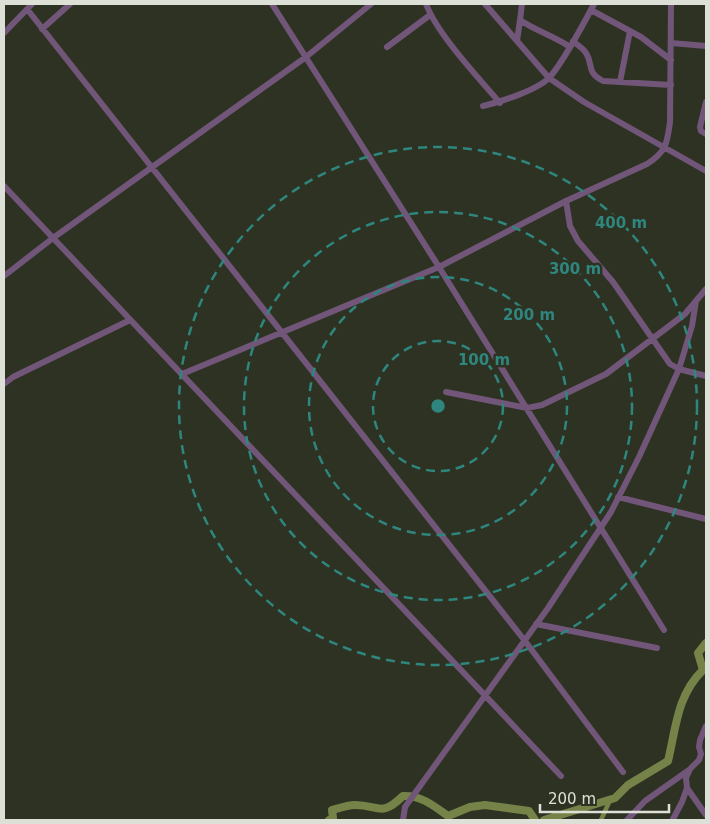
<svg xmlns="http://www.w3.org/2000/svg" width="710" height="824" font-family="'DejaVu Sans',sans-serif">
<rect width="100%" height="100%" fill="#2e3222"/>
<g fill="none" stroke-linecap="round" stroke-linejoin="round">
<!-- canal -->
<path stroke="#768348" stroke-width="4.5" d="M601 820 610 800"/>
<!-- river -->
<path stroke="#768348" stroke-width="8" d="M329 820 333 818 332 810C339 808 348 805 355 805 380 805 380 818 403 796 421 795 434 806 448 816L470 807 485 805 529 811 535 820
M544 820 615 798 628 785 668 761C676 728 677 695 703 670L698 653 706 643"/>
<!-- minor -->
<path stroke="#71567a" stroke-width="6" d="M272 4 439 267 664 630
M426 4C438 35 477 76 500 103
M485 4 549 78 584 102 706 171
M522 4 520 20C536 31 554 36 570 47
M27 9 525 641 623 772
M591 10 641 37 671 60
M42 29 70 4
M4 33 32 4
M517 41 520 20
M573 41C577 45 583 48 586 53 594 65 585 71 603 81L671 85
M671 43 706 46
M387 47 430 15
M620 82 630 31
M706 102 700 127 701 131 706 134
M483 106C500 102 538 90 550 77 565 59 583 25 594 4
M4 186 561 776
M566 201 570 226 578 241 613 282 670 364 679 369 706 376
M4 276 53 238 306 57 371 4
M182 374 439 267 566 201 647 164C667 151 667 143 670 122L671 4
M4 384 13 377 130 320
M446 392 527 408 542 405 606 374 685 314 706 289
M618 497 706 519
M536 624 657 648
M687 788 706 815
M673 819 682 802 687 788 686 778 690 769 699 760 701 754 699 747 700 740 706 726
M403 820 405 807 548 608 611 512 639 457 679 369 692 326 696 301
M627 820 645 801 689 770"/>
</g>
<!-- distance rings -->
<g fill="none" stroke="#2e867e" stroke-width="2.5" stroke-dasharray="9 6">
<circle cx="438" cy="406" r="65"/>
<circle cx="438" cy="406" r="129"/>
<circle cx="438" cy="406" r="194"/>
<circle cx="438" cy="406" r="259"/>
</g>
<circle cx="438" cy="406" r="8" fill="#2e867e" stroke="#2e3222" stroke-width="2.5"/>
<g font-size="15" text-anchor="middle" font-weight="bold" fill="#2e867e" stroke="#2e3222" stroke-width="5" stroke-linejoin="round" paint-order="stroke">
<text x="621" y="228">400 m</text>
<text x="575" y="274">300 m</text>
<text x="529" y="320">200 m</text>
<text x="484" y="365">100 m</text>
</g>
<!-- border -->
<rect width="710" height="824" fill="none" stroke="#dde0d6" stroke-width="10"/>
<!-- scale -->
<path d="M540 804v8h129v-8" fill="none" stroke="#dde0d6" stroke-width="2.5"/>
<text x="548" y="804" font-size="15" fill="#dde0d6" stroke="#2e3222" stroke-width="4" paint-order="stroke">200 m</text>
</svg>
